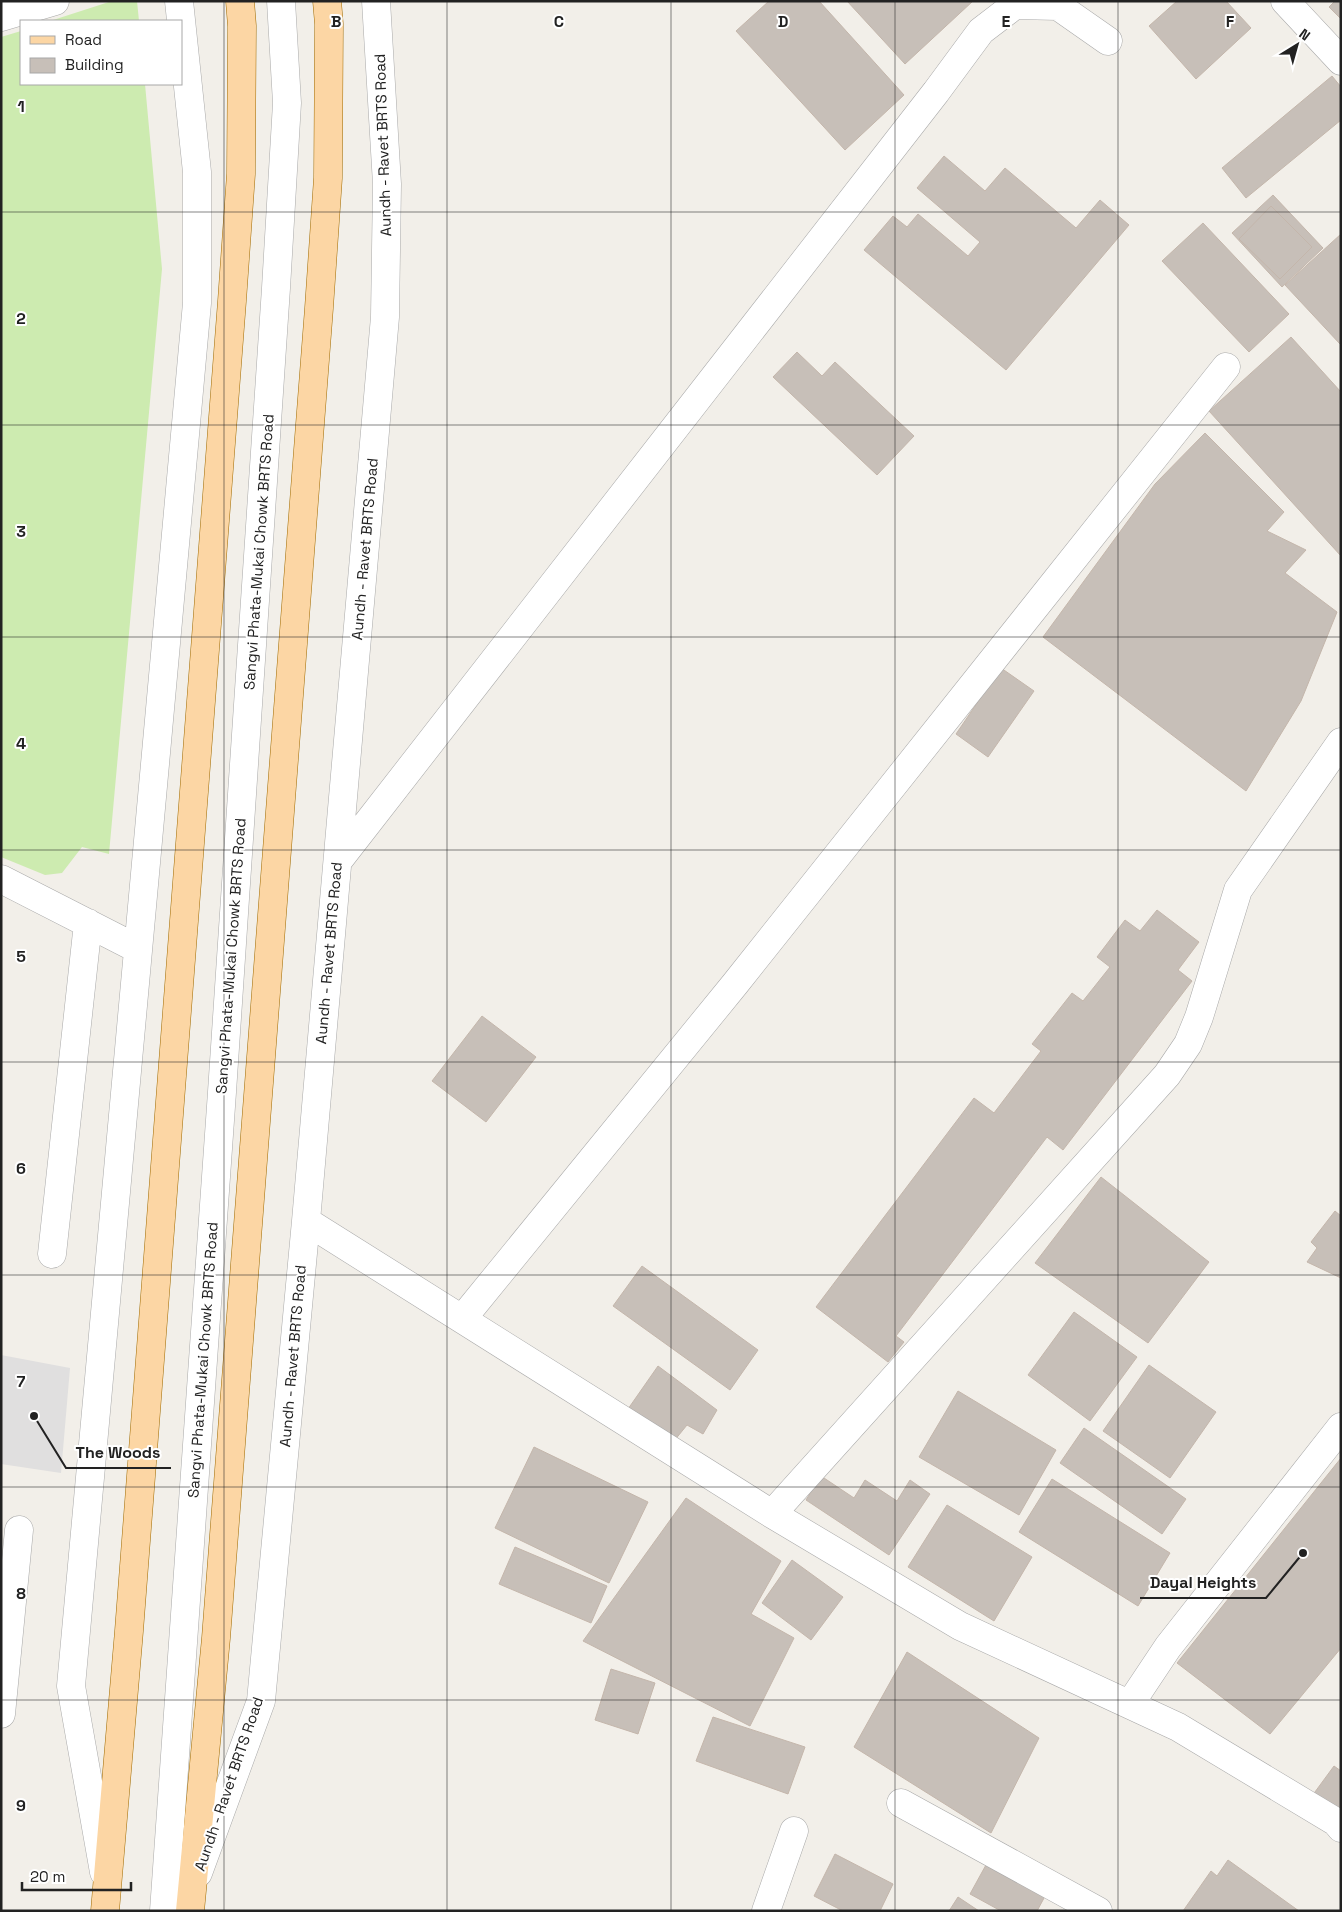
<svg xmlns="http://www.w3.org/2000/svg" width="1342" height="1912" font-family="'Space Grotesk',sans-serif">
<rect width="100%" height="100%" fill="#f2efe9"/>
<!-- residential -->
<path fill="#e0dfdf" d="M1 1355 70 1368 61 1473 1 1464Z"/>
<!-- grass -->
<path fill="#cdebb0" d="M112 1H137L139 21H50Z
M21 31V84H145L162 269 109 854 82 847 62 873 45 875 1 857V37Z"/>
<!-- building -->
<path fill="#c7bfb8" stroke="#c4b6ab" d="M769 1H819L904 95 845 150 736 31Z
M847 1H973L905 64Z
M1177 1H1226L1251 28 1196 79 1149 26Z
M1335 1H1341V19L1329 7Z
M1332 76 1341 87V120L1246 198 1222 168Z
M944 156 985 191 1005 168 1076 228 1100 200 1129 225 1006 370 864 250 893 216 907 227 918 214 968 256 980 242 917 188Z
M1273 195 1323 248 1282 287 1232 233Z
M1271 206 1312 247 1280 279 1239 239Z
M1203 223 1289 314 1249 352 1162 261Z
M1341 234V343L1340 344 1285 285Z
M1291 337 1341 392V556L1209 411Z
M797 352 822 376 835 362 914 436 877 475 773 377Z
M1205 433 1284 512 1267 531 1306 550 1285 573 1337 612 1301 701 1246 791 1043 637 1155 484Z
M1001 668 1034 691 988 757 956 734Z
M1157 910 1199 942 1178 970 1192 981 1063 1150 1047 1137 896 1336 904 1342 888 1362 816 1307 974 1098 994 1113 1041 1051 1032 1044 1072 993 1083 1001 1110 967 1097 957 1125 920 1140 931Z
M482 1016 536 1057 486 1122 432 1081Z
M1101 1177 1209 1262 1148 1343 1035 1263Z
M1335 1211 1341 1216V1278L1307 1262 1317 1248 1311 1242Z
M642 1266 758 1350 730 1390 613 1306Z
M1074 1312 1137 1357 1090 1421 1028 1375Z
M1149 1365 1216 1412 1170 1478 1103 1431Z
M658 1366 717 1410 703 1434 687 1425 674 1441 628 1409Z
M958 1391 1056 1450 1019 1515 919 1457Z
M1084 1428 1186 1499 1162 1534 1060 1463Z
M534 1447 648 1502 609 1583 495 1528Z
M1341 1458V1648L1270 1734 1177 1663Z
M821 1476 854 1498 865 1480 897 1501 910 1480 930 1494 889 1555 806 1500Z
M1052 1479 1170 1553 1138 1606 1019 1532Z
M686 1498 781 1561 751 1614 794 1638 750 1726 583 1641Z
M947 1505 1032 1557 994 1621 908 1567Z
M515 1547 607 1586 591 1623 499 1584Z
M792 1560 843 1597 811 1640 762 1603Z
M907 1652 1039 1738 991 1833 854 1747Z
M611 1669 655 1683 638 1734 595 1720Z
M713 1717 805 1747 788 1794 696 1761Z
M1334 1766 1341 1771V1817L1312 1796Z
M835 1854 893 1884 880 1911H843L814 1896Z
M992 1854 1050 1887 1037 1911H1001L970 1894Z
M1228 1860 1299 1911H1183L1211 1871 1217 1876Z
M958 1897 979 1911H949Z"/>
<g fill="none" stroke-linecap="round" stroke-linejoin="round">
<defs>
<path id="minor" d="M1285 1 1341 61
M1 17 55 1
M338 861 936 92 981 31 1015 5 1058 6 1108 41
M1 879 138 949
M306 1221 772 1514 960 1626 1178 1727 1336 1822 1341 1828
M52 1254 88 923
M462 1319 735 984 1226 367
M772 1514 1167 1075 1188 1044 1199 1017 1238 890 1341 742
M1130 1704 1168 1647 1341 1427
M1 1714 19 1530
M901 1803 1098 1911
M104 1872 71 1686 197 303V172L179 1
M198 1873 261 1701 306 1221 385 317 387 184 376 1
M164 1911 222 1092 276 288 287 103 281 1
M766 1911 794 1831"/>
<path id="major" d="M105 1911 129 1631 232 301 241 174 242 26 240 1
M190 1911 216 1638 319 308 328 178 329 24 327 1"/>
</defs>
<!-- minor casing -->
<use href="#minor" stroke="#a9a9a9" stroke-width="29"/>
<!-- major casing -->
<use href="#major" stroke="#a06b00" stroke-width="29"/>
<!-- minor -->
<use href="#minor" stroke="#fff" stroke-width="28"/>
<!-- major -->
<use href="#major" stroke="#fcd6a4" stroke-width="28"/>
</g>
<!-- grid -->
<path fill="none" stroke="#222" stroke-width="1" stroke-opacity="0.55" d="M224 1V1911M447 1V1911M671 1V1911M895 1V1911M1118 1V1911M1 212H1341M1 425H1341M1 637H1341M1 850H1341M1 1062H1341M1 1275H1341M1 1487H1341M1 1700H1341"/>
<g text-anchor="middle" stroke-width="4" stroke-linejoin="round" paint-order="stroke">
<!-- street labels -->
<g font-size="15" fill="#222" stroke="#fff">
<text transform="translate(383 145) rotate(-92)" y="5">Aundh - Ravet BRTS Road</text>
<text transform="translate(365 549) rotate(-85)" y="5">Aundh - Ravet BRTS Road</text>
<text transform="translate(259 552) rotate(-86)" y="5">Sangvi Phata-Mukai Chowk BRTS Road</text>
<text transform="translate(329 953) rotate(-85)" y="5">Aundh - Ravet BRTS Road</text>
<text transform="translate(231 956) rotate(-86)" y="5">Sangvi Phata-Mukai Chowk BRTS Road</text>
<text transform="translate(293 1356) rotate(-85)" y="5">Aundh - Ravet BRTS Road</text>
<text transform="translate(203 1360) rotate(-86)" y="5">Sangvi Phata-Mukai Chowk BRTS Road</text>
<text transform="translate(229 1784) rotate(-71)" y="5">Aundh - Ravet BRTS Road</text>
</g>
</g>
<g font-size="16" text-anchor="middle" font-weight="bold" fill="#222" stroke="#fff" stroke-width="4" stroke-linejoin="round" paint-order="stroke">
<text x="336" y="27">B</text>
<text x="559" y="27">C</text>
<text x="783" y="27">D</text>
<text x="1006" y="27">E</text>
<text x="1230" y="27">F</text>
<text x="21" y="112">1</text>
<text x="21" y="324">2</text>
<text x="21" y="537">3</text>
<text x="21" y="749">4</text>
<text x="21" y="962">5</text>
<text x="21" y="1174">6</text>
<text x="21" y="1387">7</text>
<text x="21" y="1599">8</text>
<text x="21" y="1811">9</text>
</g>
<!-- callouts -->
<path fill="none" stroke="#222" stroke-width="2" d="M34 1416L66 1468H171M1303 1553L1266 1598H1140"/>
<g fill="#222" stroke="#fff" stroke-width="2">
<circle cx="34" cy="1416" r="5"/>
<circle cx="1303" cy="1553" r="5"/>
</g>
<g font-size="16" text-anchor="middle" font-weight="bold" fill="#222" stroke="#fff" stroke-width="4" stroke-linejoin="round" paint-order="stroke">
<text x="118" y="1458">The Woods</text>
<text x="1203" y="1588">Dayal Heights</text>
</g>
<!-- border -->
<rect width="1342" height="1912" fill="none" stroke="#222222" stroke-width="5"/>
<!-- legend -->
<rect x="20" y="20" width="162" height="65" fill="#ffffff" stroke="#a7a7a7"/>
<rect x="30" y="36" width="25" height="8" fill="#fcd6a4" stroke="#a7a7a7"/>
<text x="65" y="45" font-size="15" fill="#222222">Road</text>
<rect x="30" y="58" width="25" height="15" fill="#c7bfb8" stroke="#a7a7a7"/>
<text x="65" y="70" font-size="15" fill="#222222">Building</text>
<!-- north arrow -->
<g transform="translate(1297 45) rotate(37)" stroke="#ffffff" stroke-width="4" paint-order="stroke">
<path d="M0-4L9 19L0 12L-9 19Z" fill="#222222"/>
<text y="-8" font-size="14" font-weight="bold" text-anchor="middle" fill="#222222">N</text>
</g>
<!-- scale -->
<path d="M22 1882v8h109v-8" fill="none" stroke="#222222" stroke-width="2.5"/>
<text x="30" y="1882" font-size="15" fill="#222222" stroke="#ffffff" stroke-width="4" paint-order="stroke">20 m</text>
</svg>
